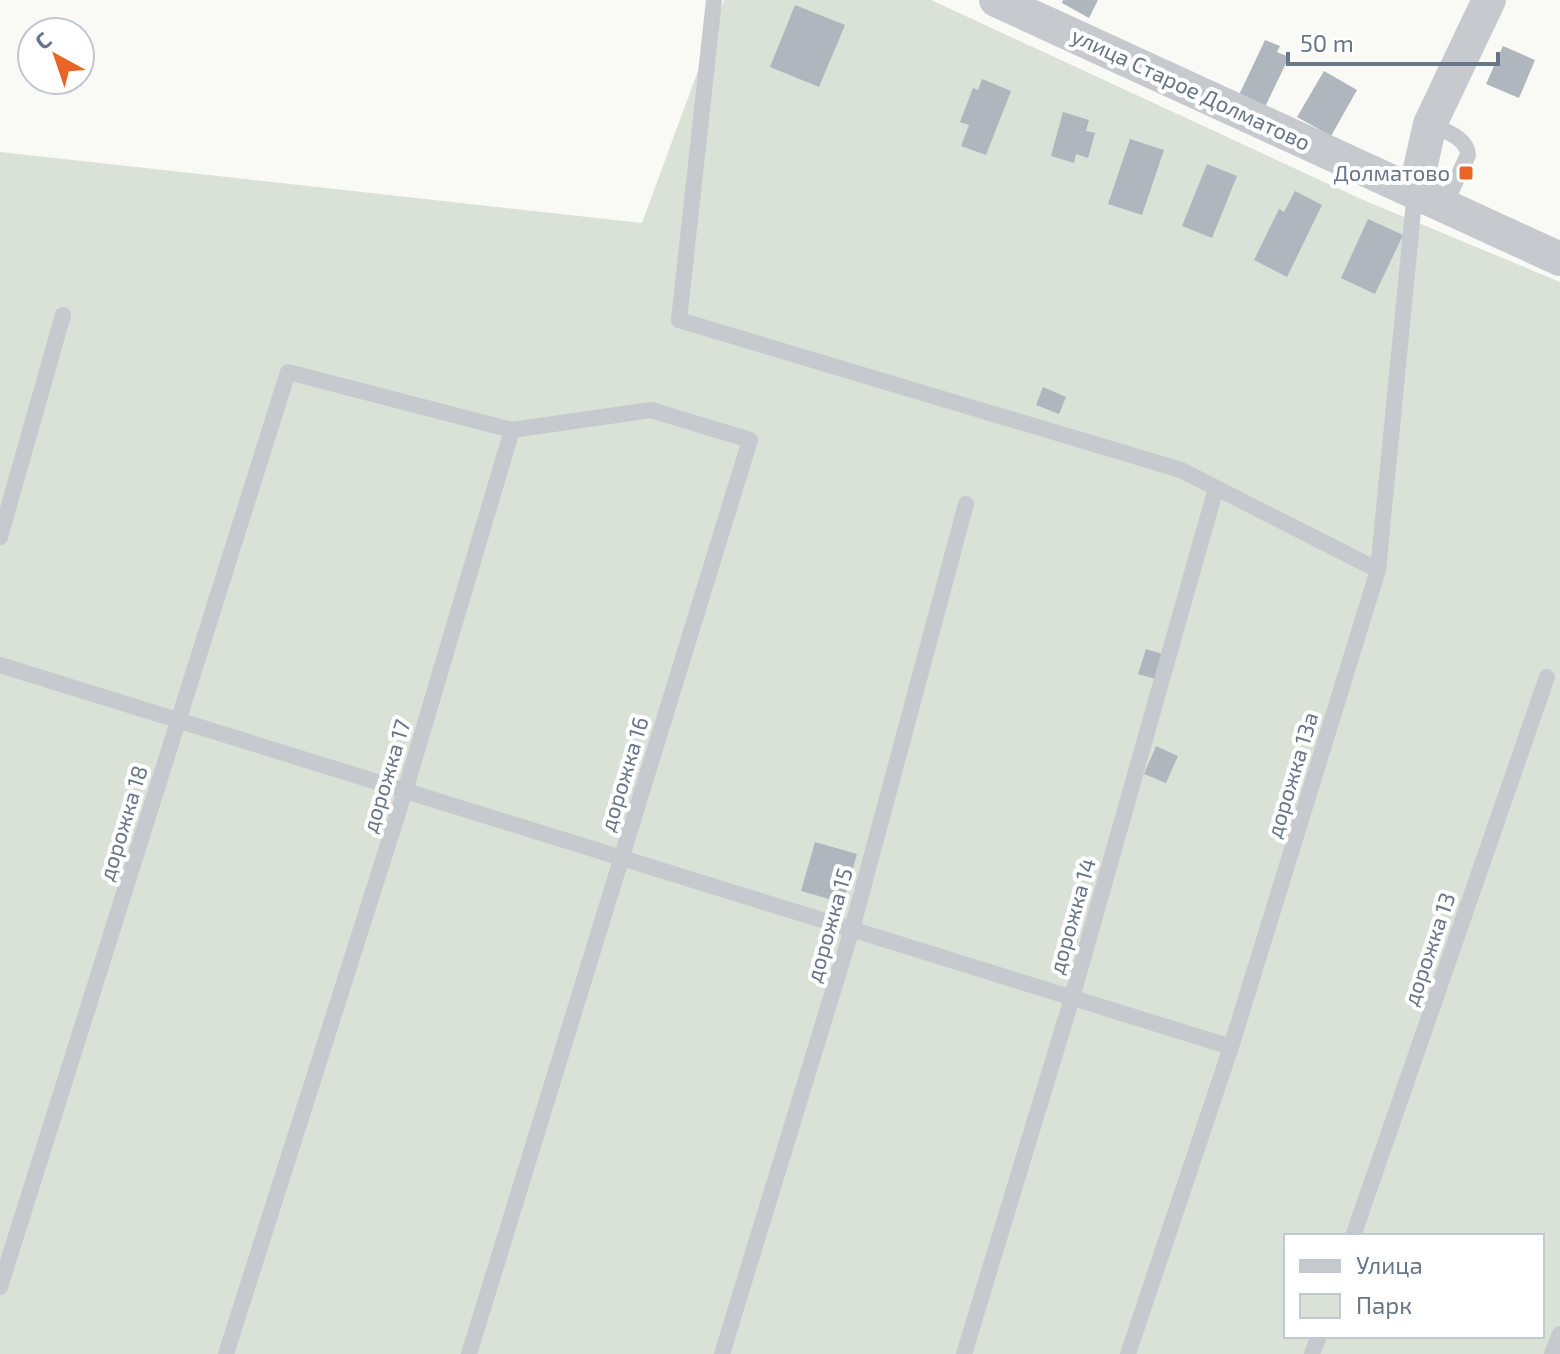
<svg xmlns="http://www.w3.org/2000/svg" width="1560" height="1354" font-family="'Exo 2',sans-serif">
<rect width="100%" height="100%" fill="#f9f9f6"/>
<!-- green -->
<path fill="#dae1d7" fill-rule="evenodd" d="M724 0H931L1361 199 1560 282V1354H0V152L642 223ZM1286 1236H1542V1336H1286Z"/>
<!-- building -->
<path fill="#afb6bd" d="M1063 0H1098L1089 18 1062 3Z
M795 5 845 25 819 87 770 67Z
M1265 40 1280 46 1277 52 1289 57 1265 107 1239 95Z
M1503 46 1535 60 1519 98 1486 84Z
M1324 71 1357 90 1331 136 1297 117Z
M982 79 1011 91 986 155 961 146 969 125 960 122 973 88 978 90Z
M1063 112 1089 120 1086 131 1095 133 1088 158 1076 154 1074 163 1051 156Z
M1130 139 1164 150 1142 215 1108 204Z
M1207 164 1237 176 1212 238 1182 226Z
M1295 191 1322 205 1287 277 1254 260 1279 209 1284 212Z
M1368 219 1403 235 1375 294 1341 278Z
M1043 387 1066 397 1059 414 1036 405Z
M1146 649 1162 654 1155 679 1138 674Z
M1156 746 1178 756 1166 783 1144 774Z
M815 842 857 854 843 903 801 891Z"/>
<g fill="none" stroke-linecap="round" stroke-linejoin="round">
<!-- lane -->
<path stroke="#c6c9cd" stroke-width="16" d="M714 0 679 320 1181 470 1378 570
M1430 124C1444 131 1467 137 1468 155L1444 206
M0 537 63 315
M0 665 1231 1047
M1353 1236 1547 677
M0 1287 288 372 512 430 405 791 226 1354
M469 1354 750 440 651 410 512 430
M722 1354 852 929 966 504
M964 1354 1072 998 1216 488
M1128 1354 1231 1047 1378 570 1415 191
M1312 1354 1319 1336
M1552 1354 1560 1334"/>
<!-- street -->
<path stroke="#c6c9cd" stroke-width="34" d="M996 0 1560 259
M1415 191 1430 124 1489 0"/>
</g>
<!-- markers -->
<rect fill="#e96526" stroke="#fff" stroke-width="3" x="1458" y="165" width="16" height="16" rx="4"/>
<g text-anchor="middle" stroke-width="8" stroke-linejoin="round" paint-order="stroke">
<!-- street labels -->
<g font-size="22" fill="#677688" stroke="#fff">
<text transform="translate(1191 89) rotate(25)" y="8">улица Старое Долматово</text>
<text transform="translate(624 774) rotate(-73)" y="8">дорожка 16</text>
<text transform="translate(1292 775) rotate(-73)" y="8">дорожка 13а</text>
<text transform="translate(386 776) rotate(-73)" y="8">дорожка 17</text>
<text transform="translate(123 823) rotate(-73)" y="8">дорожка 18</text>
<text transform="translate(1072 916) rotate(-74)" y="8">дорожка 14</text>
<text transform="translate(829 925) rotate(-74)" y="8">дорожка 15</text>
<text transform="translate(1429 949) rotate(-71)" y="8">дорожка 13</text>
</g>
<!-- poi labels -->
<g font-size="22" fill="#677688" stroke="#fff" text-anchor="end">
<text x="1450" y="181">Долматово</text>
</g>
</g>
<!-- legend -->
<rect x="1284" y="1234" width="260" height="104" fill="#ffffff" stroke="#c2c8cf" stroke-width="2"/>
<rect x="1300" y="1260" width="40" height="12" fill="#c6c9cd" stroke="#c2c8cf" stroke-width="2"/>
<text x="1356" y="1274" font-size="24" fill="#677688">Улица</text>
<rect x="1300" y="1294" width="40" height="24" fill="#dae1d7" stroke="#c2c8cf" stroke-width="2"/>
<text x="1356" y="1314" font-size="24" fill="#677688">Парк</text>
<!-- north arrow -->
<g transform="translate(56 56) rotate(320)"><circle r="38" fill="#ffffff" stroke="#c2c8cf" stroke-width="2"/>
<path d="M0-6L14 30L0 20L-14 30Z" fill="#e96526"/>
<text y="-12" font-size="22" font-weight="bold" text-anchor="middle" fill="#677688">С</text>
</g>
<!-- scale -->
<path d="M1288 52v12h210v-12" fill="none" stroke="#677688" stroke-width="4"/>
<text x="1300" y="52" font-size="24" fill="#677688" stroke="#ffffff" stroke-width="6" paint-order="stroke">50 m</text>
</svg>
